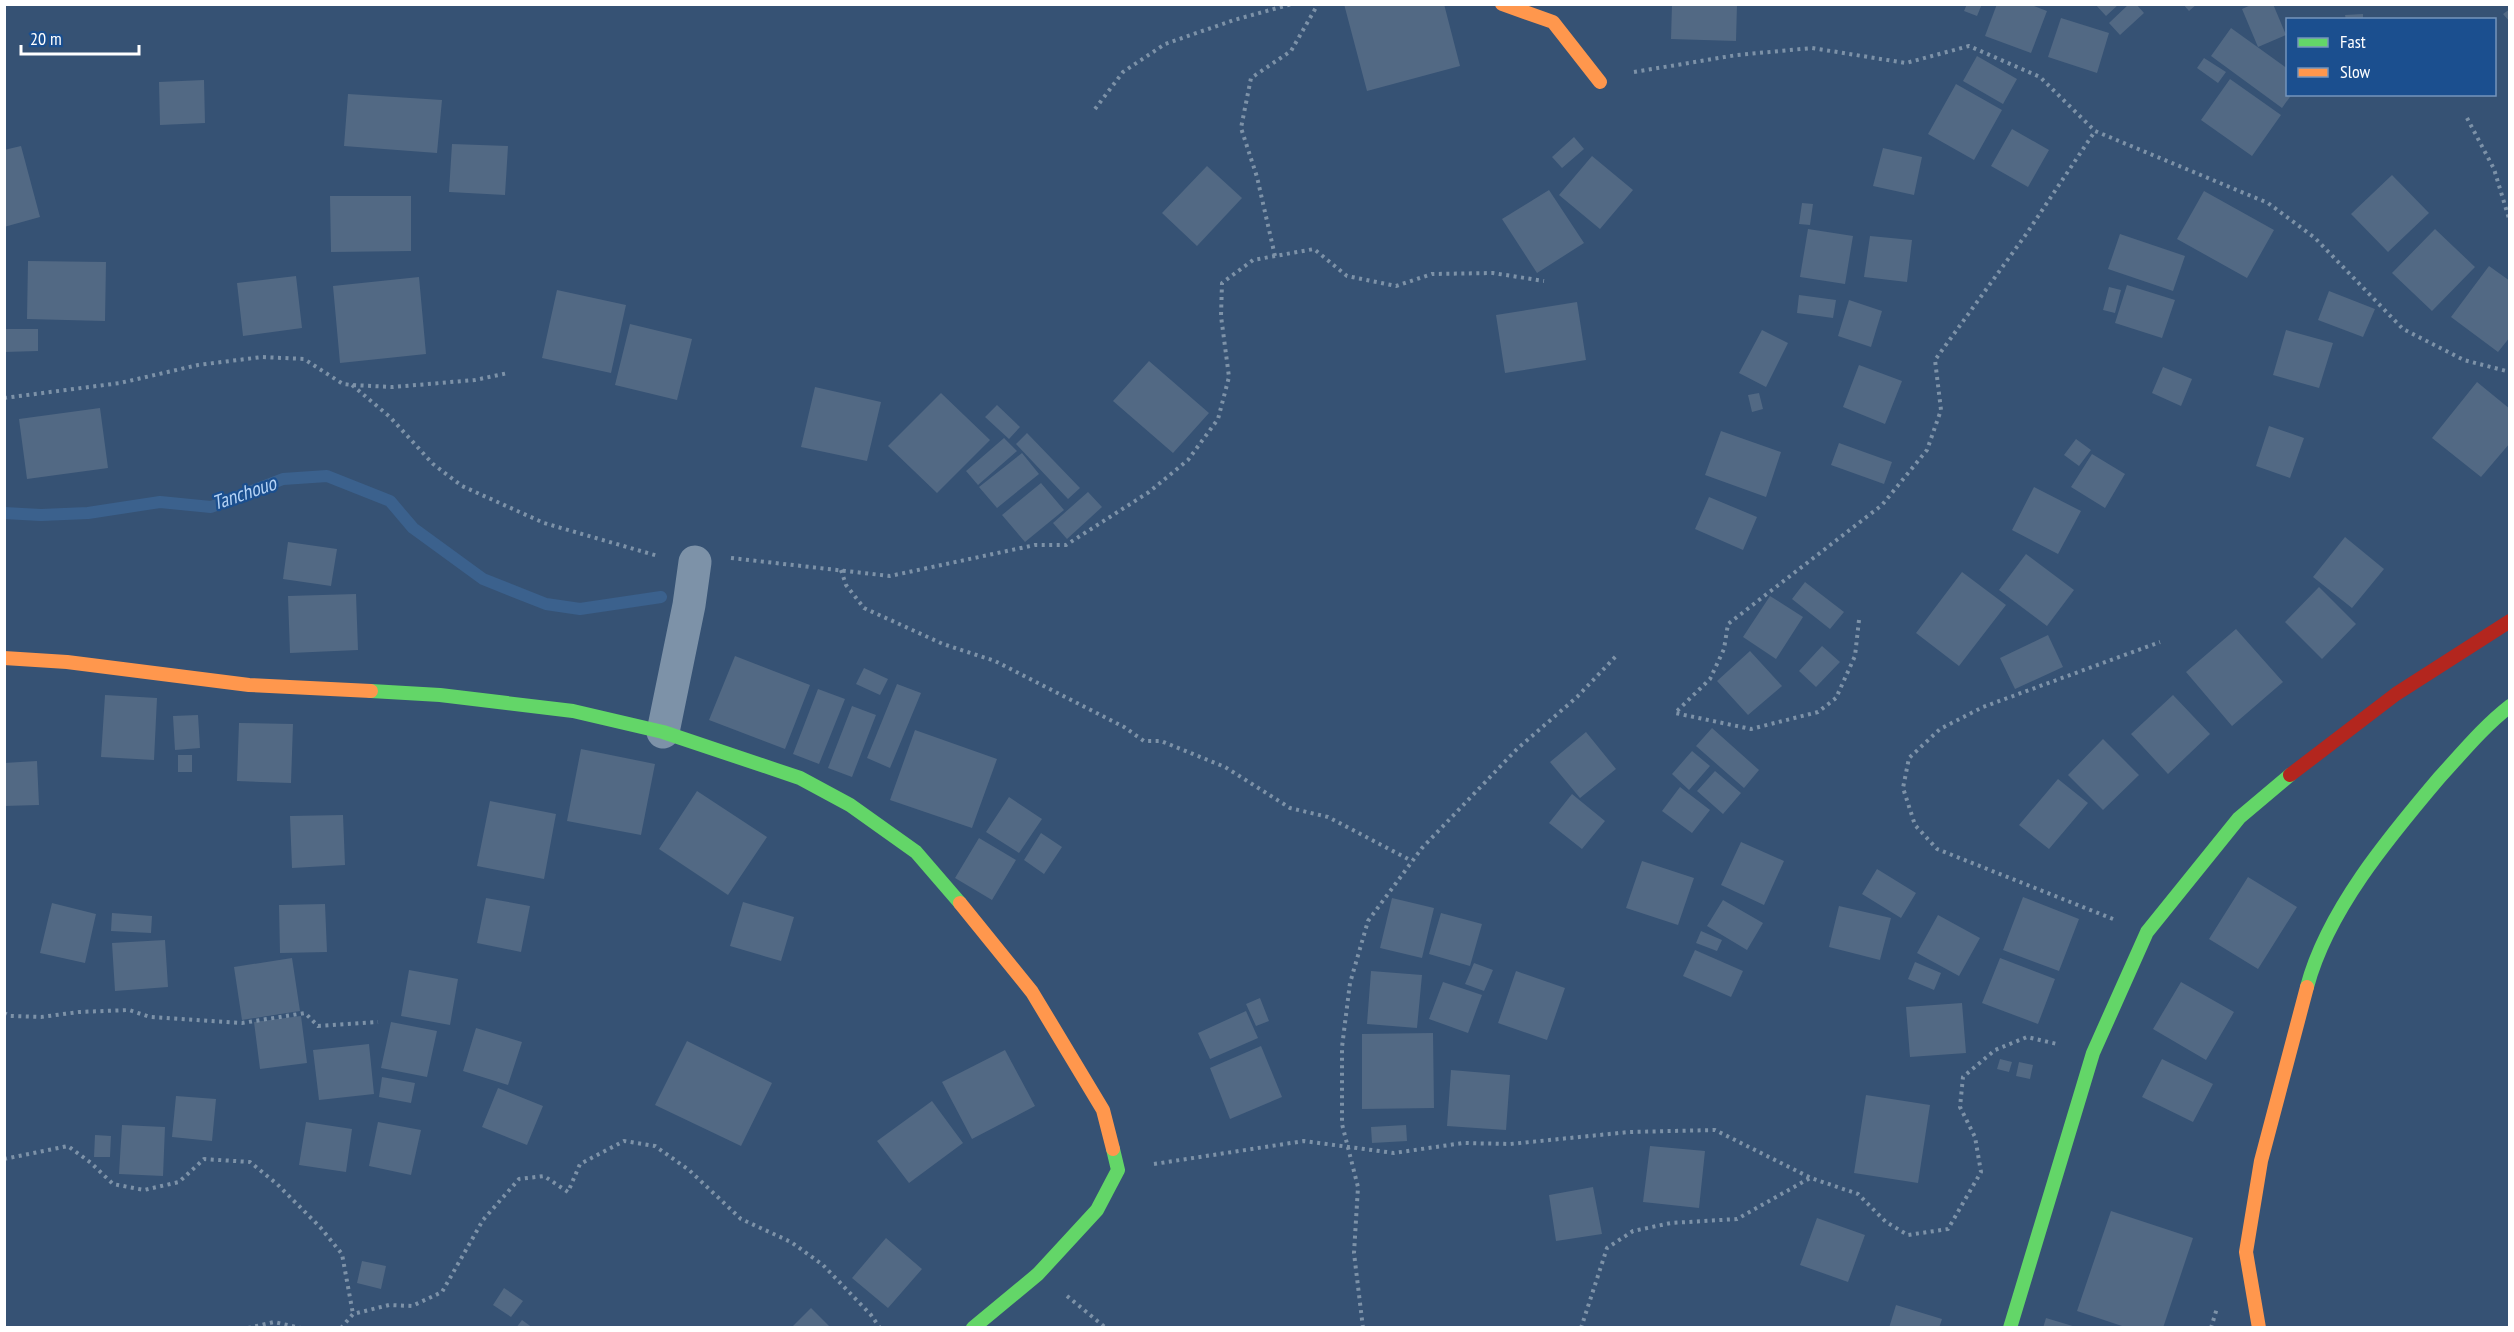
<svg xmlns="http://www.w3.org/2000/svg" width="2514" height="1332" font-family="'PT Sans Narrow',sans-serif">
<rect width="100%" height="100%" fill="#365274"/>
<g fill="none" stroke-linecap="round" stroke-linejoin="round">
<!-- stream -->
<path stroke="#3b618d" stroke-width="12" d="M4 513 41 515 88 513 160 502 211 507 283 479 327 476 390 501 413 528 483 579 546 604 580 609 661 597"/>
</g>
<!-- building -->
<path fill="#526984" d="M1344 4H1444L1460 66 1367 91Z
M1672 4H1737L1736 41 1671 39Z
M1967 4H1982L1977 16 1964 11Z
M1997 4H2029L2047 11 2031 53 1985 36Z
M2095 4H2119L2106 16Z
M2129 4H2136L2144 13 2120 35 2109 23Z
M2183 4H2197L2189 11Z
M2253 4H2273L2286 35 2258 47 2242 9Z
M2510 9V22L2503 14Z
M2363 14V20H2346L2345 15Z
M2061 18 2109 33 2097 73 2048 57Z
M2231 28 2288 69V94H2292L2282 108 2211 56Z
M1977 56 2017 79 2003 104 1963 81Z
M2204 58 2226 72 2218 83 2197 68Z
M2230 79 2281 115 2252 156 2201 120Z
M204 80 205 123 160 125 159 82Z
M1956 84 2002 110 1974 160 1928 134Z
M348 94 442 100 437 153 344 146Z
M2012 129 2049 150 2028 187 1991 166Z
M1574 137 1584 149 1562 168 1552 157Z
M452 144 508 146 505 195 449 192Z
M21 146 40 217 4 227V150Z
M1883 148 1922 157 1914 195 1873 186Z
M1592 156 1633 190 1600 229 1559 195Z
M1207 166 1242 198 1197 246 1162 213Z
M2392 175 2429 213 2388 252 2351 214Z
M1549 190 1584 243 1537 273 1502 219Z
M2204 191 2274 230 2247 278 2177 239Z
M330 196H411V251L331 252Z
M1802 203 1813 204 1810 225 1799 224Z
M1808 229 1853 236 1845 284 1800 277Z
M2435 229 2475 267 2432 311 2392 273Z
M2120 234 2185 256 2173 291 2108 269Z
M1870 236 1912 240 1907 282 1864 277Z
M28 261 106 262 105 321 27 319Z
M2489 266 2510 281V337L2498 352 2451 317Z
M296 276 302 328 243 336 237 283Z
M419 277 426 354 340 363 333 286Z
M2127 285 2175 300 2162 338 2115 323Z
M2109 287 2121 290 2115 313 2103 310Z
M557 290 626 305 611 373 542 358Z
M2329 291 2375 309 2363 337 2318 320Z
M1799 295 1836 300 1833 318 1797 313Z
M1849 300 1882 311 1871 347 1838 336Z
M1577 302 1586 360 1505 373 1496 315Z
M630 324 692 339 677 400 615 385Z
M4 329H38V351L4 352Z
M1762 330 1788 343 1766 387 1739 373Z
M2286 330 2333 343 2319 388 2273 375Z
M1149 361 1209 413 1173 453 1113 401Z
M1859 365 1902 381 1885 424 1843 407Z
M2163 367 2192 379 2181 406 2152 393Z
M2477 382 2510 409V443L2481 477 2432 438Z
M815 387 881 402 867 461 801 447Z
M941 393 990 440 937 493 888 446Z
M1759 393 1763 409 1752 412 1748 395Z
M997 405 1020 427 1009 439 985 417Z
M100 408 108 468 27 479 19 419Z
M2269 426 2304 438 2290 478 2256 466Z
M1721 431 1781 452 1766 497 1705 475Z
M1027 433 1080 488 1068 499 1016 444Z
M1004 438 1017 451 978 485 966 471Z
M2076 439 2091 450 2079 466 2064 455Z
M1839 443 1892 462 1884 484 1831 465Z
M1022 453 1039 474 997 508 979 487Z
M2092 454 2125 474 2105 508 2071 487Z
M1041 483 1064 510 1025 542 1002 515Z
M2034 487 2081 511 2058 554 2012 530Z
M1088 492 1102 507 1067 539 1053 523Z
M1709 497 1757 517 1743 550 1695 529Z
M2345 537 2384 569 2352 608 2313 577Z
M288 542 337 549 331 586 283 579Z
M2026 554 2074 590 2047 626 1999 590Z
M1962 572 2006 605 1959 666 1916 633Z
M1805 582 1844 612 1830 629 1792 599Z
M2319 587 2356 624 2322 659 2285 622Z
M356 594 358 650 290 653 288 596Z
M1770 596 1803 617 1776 659 1743 637Z
M2236 629 2283 682 2232 726 2186 672Z
M2048 635 2063 667 2015 689 2000 658Z
M1822 646 1840 662 1816 687 1799 671Z
M1750 651 1782 686 1748 715 1717 681Z
M735 656 810 685 785 749 709 720Z
M864 668 888 679 880 695 856 684Z
M897 684 921 693 890 768 867 758Z
M818 689 845 699 819 764 793 754Z
M105 695 157 698 154 760 101 757Z
M2173 695 2210 734 2168 774 2131 734Z
M852 706 876 715 852 777 828 768Z
M198 715 200 748 175 750 173 716Z
M239 723 293 724 291 783 237 781Z
M1712 728 1759 770 1744 788 1696 746Z
M915 730 997 759 972 828 890 800Z
M1586 732 1616 769 1580 798 1550 762Z
M2103 739 2139 775 2103 810 2068 775Z
M581 749 655 764 641 835 567 821Z
M1692 751 1710 766 1689 790 1672 774Z
M178 755H192V772H178Z
M37 761 39 805 4 806V763Z
M1715 771 1741 793 1723 814 1697 791Z
M2058 779 2088 803 2049 849 2019 825Z
M1680 787 1710 810 1692 833 1662 811Z
M697 791 767 837 728 895 659 849Z
M1572 794 1605 821 1582 849 1549 823Z
M1009 797 1042 819 1019 853 986 832Z
M490 801 556 814 544 879 477 866Z
M343 815 345 865 292 868 290 816Z
M1041 833 1062 847 1044 874 1024 860Z
M979 838 1016 860 992 900 955 878Z
M1741 842 1784 861 1764 905 1721 885Z
M1642 861 1694 878 1678 925 1626 908Z
M1877 869 1916 893 1901 918 1862 894Z
M2248 877 2297 907 2258 969 2209 939Z
M2023 897 2079 919 2059 971 2003 950Z
M486 898 530 906 521 952 477 943Z
M1392 898 1434 908 1422 958 1380 948Z
M1723 900 1763 923 1747 950 1707 926Z
M743 902 794 917 781 961 730 946Z
M52 903 96 914 85 963 40 953Z
M325 904 327 952 280 953 279 905Z
M1839 906 1891 918 1880 960 1829 947Z
M112 913 152 916 151 933 111 931Z
M1441 913 1482 924 1470 966 1429 954Z
M1938 915 1980 938 1959 976 1917 953Z
M1701 931 1722 940 1717 951 1696 943Z
M165 940 168 987 115 991 112 943Z
M1695 950 1743 971 1731 997 1683 976Z
M292 958 300 1011 242 1020 234 967Z
M2000 958 2055 979 2038 1024 1982 1003Z
M1915 962 1941 973 1934 990 1908 979Z
M1474 963 1493 970 1484 991 1465 984Z
M409 970 458 979 450 1025 401 1016Z
M1371 971 1422 975 1417 1028 1367 1024Z
M1516 971 1565 988 1547 1040 1498 1023Z
M1443 982 1482 995 1468 1033 1429 1019Z
M2181 982 2234 1012 2206 1060 2153 1029Z
M1260 998 1269 1021 1256 1026 1246 1004Z
M1962 1003 1966 1053 1910 1057 1906 1007Z
M1246 1011 1258 1038 1210 1059 1198 1033Z
M301 1016 307 1063 260 1069 254 1022Z
M391 1022 437 1031 427 1077 381 1068Z
M476 1028 522 1042 508 1085 463 1071Z
M1433 1033 1434 1108 1362 1109V1034Z
M687 1041 772 1083 741 1146 655 1105Z
M369 1044 374 1094 319 1100 313 1050Z
M1261 1046 1282 1097 1230 1119 1210 1068Z
M1005 1050 1035 1106 972 1139 942 1082Z
M2000 1059 2012 1062 2009 1072 1997 1069Z
M2162 1059 2213 1084 2193 1122 2142 1097Z
M2019 1062 2033 1065 2030 1079 2016 1076Z
M1451 1070 1510 1075 1506 1130 1447 1126Z
M382 1077 415 1083 411 1103 379 1097Z
M498 1088 543 1106 527 1145 482 1127Z
M1866 1095 1930 1105 1918 1183 1854 1173Z
M176 1096 216 1099 212 1141 172 1137Z
M932 1101 963 1143 909 1183 877 1141Z
M306 1122 352 1129 346 1172 299 1165Z
M378 1122 421 1130 411 1175 369 1166Z
M122 1125 165 1127 163 1176 119 1174Z
M1406 1125 1407 1141 1372 1143 1371 1127Z
M95 1135 111 1136 110 1157H94Z
M1650 1146 1705 1151 1699 1208 1643 1202Z
M1593 1187 1602 1234 1556 1241 1549 1195Z
M2111 1211 2193 1238 2163 1328H2128L2077 1311Z
M1817 1218 1865 1235 1848 1282 1800 1265Z
M886 1238 922 1269 888 1308 852 1278Z
M362 1261 386 1266 381 1289 357 1283Z
M504 1288 523 1301 511 1317 493 1305Z
M1896 1305 1942 1319 1939 1328H1889Z
M811 1308 831 1328H791Z
M2046 1318 2076 1327V1328H2043Z
M522 1320 533 1328H516Z"/>
<g fill="none" stroke-linecap="round" stroke-linejoin="round">
<!-- path -->
<path stroke="#7d92a8" stroke-width="4" stroke-dasharray="3 4.5" stroke-linecap="butt" d="M1634 72 1737 55 1812 48 1906 63 1969 46 2040 77 2095 131 2268 203 2315 238 2403 329 2464 360 2510 372
M1095 109 1123 72 1165 44 1234 20 1292 4
M2467 118 2494 169 2510 222
M1275 256 1257 177 1241 128 1251 78 1291 51 1318 4
M352 385 390 417 433 464 462 486 544 523 658 556
M4 398 120 383 198 365 262 357 304 359 343 384 352 385 393 387 475 380 508 373
M731 558 890 576 1035 545H1066L1149 492 1188 460 1218 419 1229 377 1221 316 1222 283 1253 260 1314 249 1347 276 1396 286 1432 274 1493 273 1544 281
M841 570 846 585 864 608 943 644 995 661 1124 727 1144 741H1161L1225 767 1290 808 1328 817 1412 861
M1859 620 1855 656 1836 698 1818 712 1751 729 1675 713 1710 679 1724 649 1728 624 1882 505 1927 450 1941 410 1935 360 2027 233 2095 131
M2113 919 1937 849 1915 825 1903 788 1909 758 1940 729 1983 707 2160 642
M4 1013 10 1016 41 1017 79 1012 129 1010 150 1017 242 1023 305 1013 318 1026 378 1022
M4 1159 68 1146 91 1163 113 1184 144 1190 179 1182 204 1159 250 1162 277 1184 320 1227 342 1254 353 1314
M1154 1164 1304 1141 1394 1153 1463 1143 1510 1144 1629 1132 1715 1130 1811 1178 1858 1194 1886 1222 1908 1235 1948 1229 1981 1172 1975 1137 1960 1107 1963 1077 1995 1050 2027 1037 2057 1044
M1067 1296 1106 1328
M248 1328 274 1322 301 1328
M341 1328 353 1314 389 1305 412 1306 442 1292 483 1220 519 1179 544 1176 568 1192 580 1164 624 1141 655 1146 689 1170 741 1219 791 1242 823 1265 871 1315 880 1328
M1363 1328 1354 1253 1358 1187 1342 1124V1047L1350 983 1368 921 1422 848 1517 749 1577 697 1618 654
M1581 1328 1607 1248 1633 1231 1671 1223 1737 1219 1810 1178
M2211 1328 2217 1308"/>
<!-- street -->
<path stroke="#7d92a8" stroke-width="33" d="M663 732 689 605 695 562"/>
<!-- fast -->
<path stroke="#63d668" stroke-width="14" d="M371 691 440 695 573 711 663 732 800 778 850 805 916 852 960 903
M2307 987C2327 911 2389 837 2439 778 2462 753 2483 727 2510 706
M973 1328 1038 1274 1097 1210 1118 1170 1113 1149
M2010 1328 2093 1053 2147 932 2239 818 2290 775"/>
<!-- slow -->
<path stroke="#ff974d" stroke-width="14" d="M1502 4 1553 22 1600 82
M4 658 67 662 249 685 371 691
M960 903 1032 992 1103 1110 1113 1149
M2259 1328 2246 1252 2261 1161 2307 987"/>
<!-- jam -->
<path stroke="#b3261e" stroke-width="14" d="M2290 775 2396 694 2510 621"/>
</g>
<g text-anchor="middle" stroke-width="4.5" stroke-linejoin="round" paint-order="stroke">
<!-- water labels -->
<g font-size="20" font-style="italic" fill="#b5d3f5" stroke="#1b4f8f">
<text transform="translate(244 493) rotate(-19)" y="7">Tanchouo</text>
</g>
</g>
<!-- border -->
<rect width="2514" height="1332" fill="none" stroke="#ffffff" stroke-width="12"/>
<!-- legend -->
<rect x="2286" y="18" width="210" height="78" fill="#1b4f8f" stroke="#7695bc" stroke-width="1.5"/>
<rect x="2298" y="38" width="30" height="9" fill="#63d668" stroke="#7695bc" stroke-width="1.5"/>
<text x="2340" y="48" font-size="18" fill="#ffffff">Fast</text>
<rect x="2298" y="68" width="30" height="9" fill="#ff974d" stroke="#7695bc" stroke-width="1.5"/>
<text x="2340" y="78" font-size="18" fill="#ffffff">Slow</text>
<!-- scale -->
<path d="M21 45v9h118v-9" fill="none" stroke="#ffffff" stroke-width="3"/>
<text x="30" y="45" font-size="18" fill="#ffffff" stroke="#1b4f8f" stroke-width="4.5" paint-order="stroke">20 m</text>
</svg>
